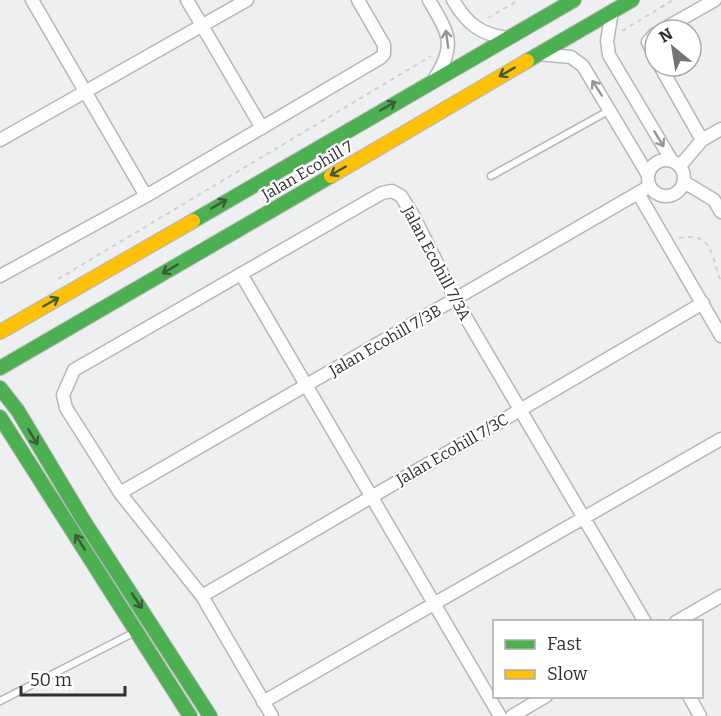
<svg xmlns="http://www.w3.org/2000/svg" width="721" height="716" font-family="Bitter,serif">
<rect width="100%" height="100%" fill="#eeeff1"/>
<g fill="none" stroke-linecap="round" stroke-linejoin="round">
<defs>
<path id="lane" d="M491 176 610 110
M0 701 135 632"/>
<path id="street" d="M32 0 146 196
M187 0 262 128
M429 0C448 33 457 44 435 78
M453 0C467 24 480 34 507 38
M612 11 607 41 609 55 672 161
M662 30 715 0
M655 34 648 42 655 57
M538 54 571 57 583 66 648 175
M660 66 702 140
M0 140 247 0
M648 178a18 18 0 1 1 36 0a18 18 0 1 1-36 0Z
M680 166 702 140 721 129
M684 182 714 200 721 212
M638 193 721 336
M241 274 500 716
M0 276 146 196 380 58 384 54V45L358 0
M120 493 650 186
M202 596 703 303
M676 622 721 596
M689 696 700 716
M263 702 721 439
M272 716 202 596 120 493 66 408 63 395 74 370 382 193 392 191 401 196 414 217 455 299 645 622
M512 716 546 696"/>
<path id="fast" d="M527 61 632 0
M193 221 574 0
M0 368 331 176
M0 388 18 411 82 518 210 716
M0 417 190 716"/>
<path id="slow" d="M331 176 527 61
M0 332 193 221"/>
</defs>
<!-- lane casing -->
<use href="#lane" stroke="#b6b7b9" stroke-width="9"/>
<!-- street casing -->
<use href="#street" stroke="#b6b7b9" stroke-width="15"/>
<!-- fast casing -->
<use href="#fast" stroke="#b6b7b9" stroke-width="16"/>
<!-- slow casing -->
<use href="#slow" stroke="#b6b7b9" stroke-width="16"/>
<!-- path -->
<path stroke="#cfd0d1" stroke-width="2" stroke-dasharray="4.5 4.5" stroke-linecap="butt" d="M488 18 519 0
M622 31 673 0
M679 238C714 232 711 256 721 282
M58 279 431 56"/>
<!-- lane -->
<use href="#lane" stroke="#fcfdfd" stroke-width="6"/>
<!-- street -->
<use href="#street" stroke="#fcfdfd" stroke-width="12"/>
<!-- fast -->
<use href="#fast" stroke="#4caf50" stroke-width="14"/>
<!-- slow -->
<use href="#slow" stroke="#ffc107" stroke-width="14"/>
</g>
<!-- one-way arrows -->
<defs><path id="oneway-shaft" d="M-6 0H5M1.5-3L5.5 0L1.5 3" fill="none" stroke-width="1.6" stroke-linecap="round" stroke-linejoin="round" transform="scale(1.5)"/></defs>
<g stroke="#969698">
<use href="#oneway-shaft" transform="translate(447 39) rotate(-98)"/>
<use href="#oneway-shaft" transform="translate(597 88) rotate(-123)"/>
<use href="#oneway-shaft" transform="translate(659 139) rotate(59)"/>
</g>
<g stroke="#3a5c3c">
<use href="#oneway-shaft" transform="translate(507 72) rotate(150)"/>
<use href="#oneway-shaft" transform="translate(388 106) rotate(-30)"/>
<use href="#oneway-shaft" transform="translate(338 171) rotate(150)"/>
<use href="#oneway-shaft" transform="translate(219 204) rotate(-30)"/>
<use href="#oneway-shaft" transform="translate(170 269) rotate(150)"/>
<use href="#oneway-shaft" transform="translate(51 302) rotate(-30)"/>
<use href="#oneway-shaft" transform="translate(33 437) rotate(59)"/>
<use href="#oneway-shaft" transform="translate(80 542) rotate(-122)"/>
<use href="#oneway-shaft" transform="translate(137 601) rotate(56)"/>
</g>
<g text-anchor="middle" stroke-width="4.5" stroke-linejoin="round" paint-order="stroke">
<!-- street labels -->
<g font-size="16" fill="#303032" stroke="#fff">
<text transform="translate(307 170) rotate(-30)" y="6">Jalan Ecohill 7</text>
<text transform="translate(437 263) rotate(62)" y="6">Jalan Ecohill 7/3A</text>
<text transform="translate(385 340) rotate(-30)" y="6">Jalan Ecohill 7/3B</text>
<text transform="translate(452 449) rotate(-30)" y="6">Jalan Ecohill 7/3C</text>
</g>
</g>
<!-- legend -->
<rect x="493" y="620" width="210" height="78" fill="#ffffff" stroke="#acacad" stroke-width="1.5"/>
<rect x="505" y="640" width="30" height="9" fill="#4caf50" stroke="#acacad" stroke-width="1.5"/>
<text x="547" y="650" font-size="18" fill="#303032">Fast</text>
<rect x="505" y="670" width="30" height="9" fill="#ffc107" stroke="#acacad" stroke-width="1.5"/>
<text x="547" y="680" font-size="18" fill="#303032">Slow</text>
<!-- north arrow -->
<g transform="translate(673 48) rotate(330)"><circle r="28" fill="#ffffff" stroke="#acacad" stroke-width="1.5"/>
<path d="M0-4.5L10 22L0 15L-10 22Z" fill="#727375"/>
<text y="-9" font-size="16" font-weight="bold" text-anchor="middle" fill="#303032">N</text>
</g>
<!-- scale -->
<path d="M21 686v9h104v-9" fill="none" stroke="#303032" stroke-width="3"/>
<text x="30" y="686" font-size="18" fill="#303032" stroke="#ffffff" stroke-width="4.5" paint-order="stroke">50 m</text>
</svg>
